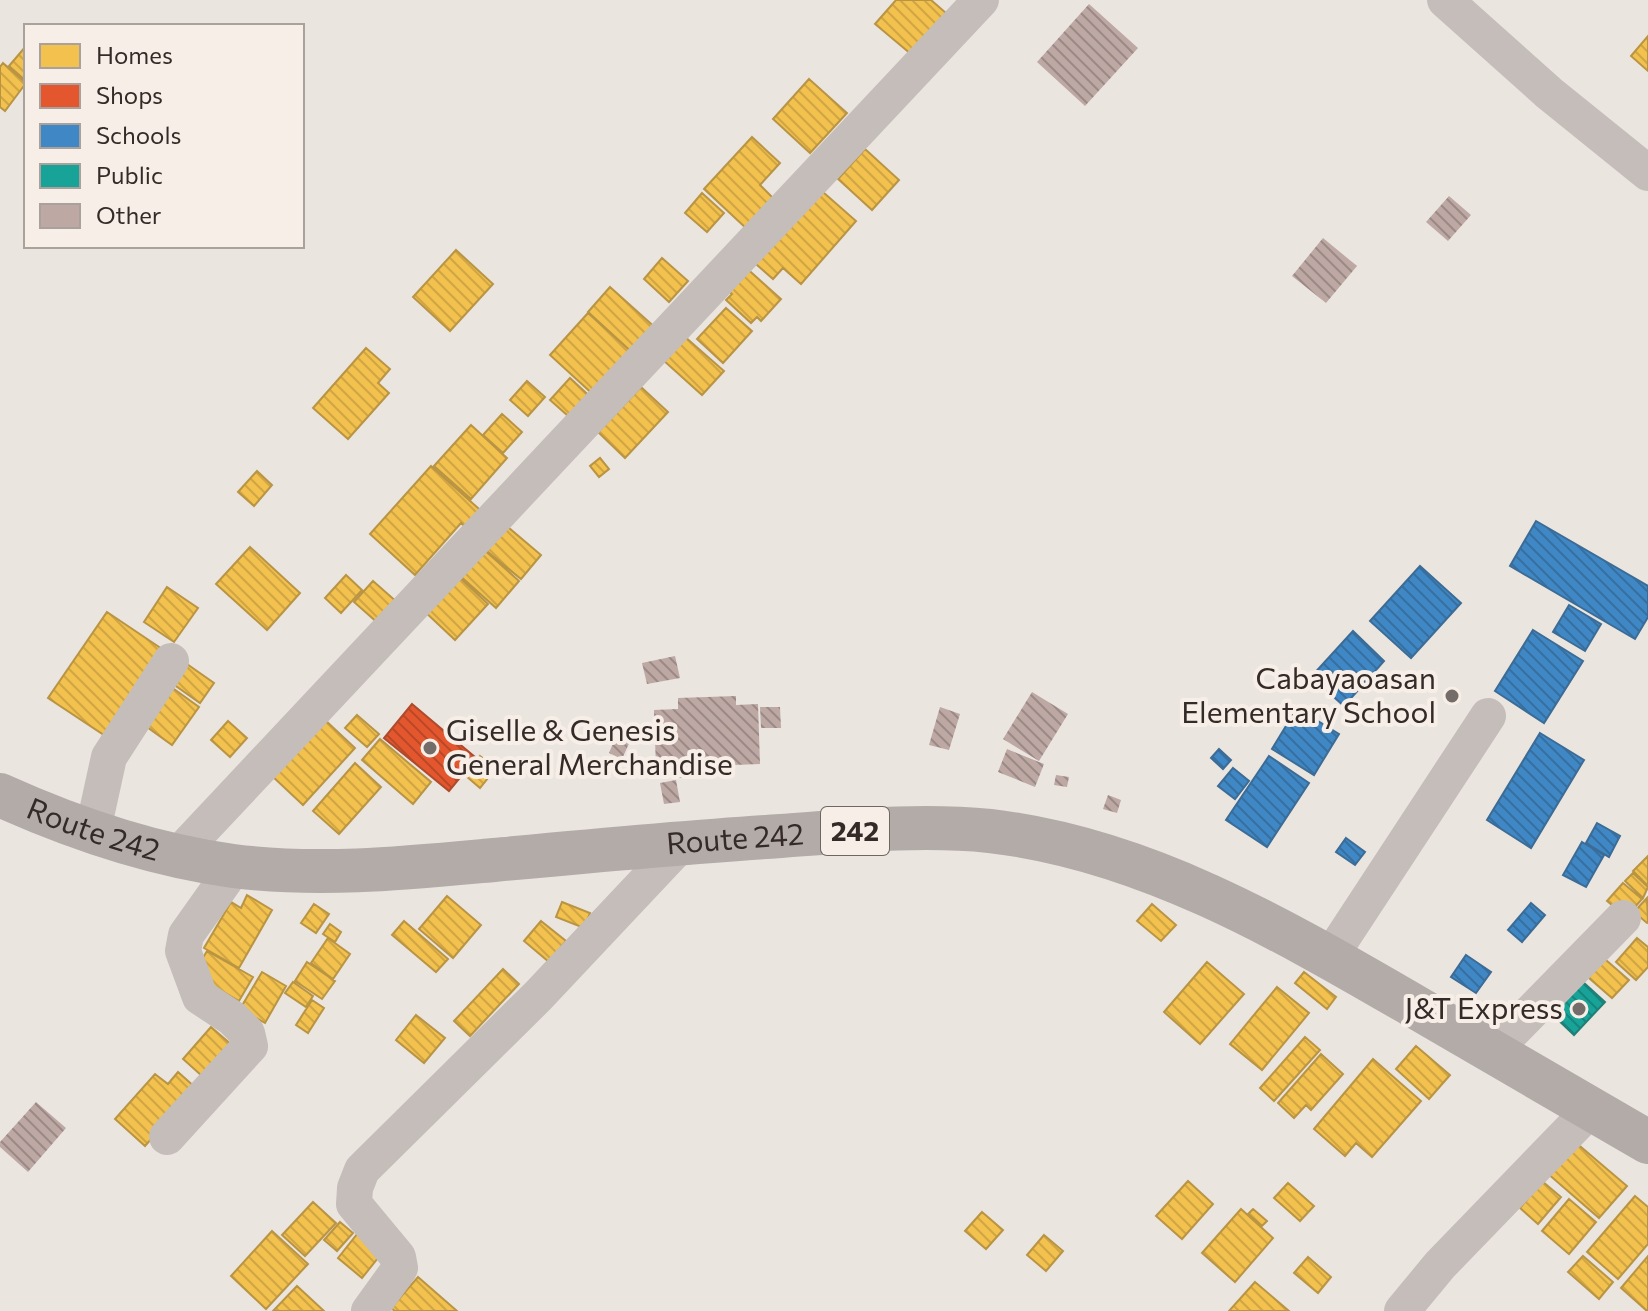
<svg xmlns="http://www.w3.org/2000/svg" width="1648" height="1311" font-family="Commissioner,sans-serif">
<defs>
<pattern id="homes-back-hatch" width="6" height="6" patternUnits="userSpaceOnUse" patternTransform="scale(2)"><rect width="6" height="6" fill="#f2c14e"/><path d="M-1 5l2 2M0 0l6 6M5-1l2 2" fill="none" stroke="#d0a644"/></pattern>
<pattern id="shops-back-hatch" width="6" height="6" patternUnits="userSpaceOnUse" patternTransform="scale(2)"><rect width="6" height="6" fill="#e4572e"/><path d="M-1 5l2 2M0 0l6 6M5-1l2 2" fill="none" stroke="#ba4827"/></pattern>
<pattern id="schools-back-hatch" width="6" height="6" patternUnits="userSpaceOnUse" patternTransform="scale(2)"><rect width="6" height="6" fill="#3f88c5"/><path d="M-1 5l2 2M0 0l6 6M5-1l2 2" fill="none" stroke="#366fa0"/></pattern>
<pattern id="public-back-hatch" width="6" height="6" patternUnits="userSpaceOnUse" patternTransform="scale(2)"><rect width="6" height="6" fill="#17a398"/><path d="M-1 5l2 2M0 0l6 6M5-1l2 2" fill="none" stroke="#16857c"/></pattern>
<pattern id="building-back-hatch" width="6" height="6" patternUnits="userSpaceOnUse" patternTransform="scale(2)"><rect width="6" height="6" fill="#bda8a4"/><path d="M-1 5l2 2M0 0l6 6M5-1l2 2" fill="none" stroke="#9a8986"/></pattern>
</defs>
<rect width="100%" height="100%" fill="#ebe5e0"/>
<!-- homes -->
<path fill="url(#homes-back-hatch)" stroke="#b99443" stroke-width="2" d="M896 0H931L946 13 911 54 875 24Z
M1648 36V71L1631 56Z
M26 46V81L9 66Z
M3 63 26 83 5 111 0 107V67Z
M809 79 847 113 810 153 773 119Z
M752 137 780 163 760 185 774 199 747 229 704 189Z
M865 149 899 180 872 210 838 179Z
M815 185 856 221 801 284 783 268 773 279 749 258Z
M702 193 724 213 707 232 685 213Z
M456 250 493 284 450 331 413 297Z
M662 258 688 281 669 302 644 279Z
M743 265 781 299 761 321 757 317 751 323 726 300 732 294 723 286Z
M610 287 658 330 635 355 588 312Z
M726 308 752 331 723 363 697 339Z
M588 313 635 355 597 398 550 355Z
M684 336 724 371 702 395 663 360Z
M366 348 390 369 378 383 389 393 348 439 313 408Z
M570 378 595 401 576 423 550 400Z
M527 381 545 397 528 416 510 400Z
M641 387 668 412 625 458 598 432Z
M502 414 522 432 503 453 483 435Z
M471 425 507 458 471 499 434 466Z
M600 458 609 469 599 477 590 466Z
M431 466 488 517 473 534 461 523 415 575 370 534Z
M257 471 272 485 254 506 238 492Z
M502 522 541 555 521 579 482 547Z
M250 547 300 593 267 630 216 584Z
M481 547 519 581 496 608 458 574Z
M456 574 488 604 455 640 423 610Z
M346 575 362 590 341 613 325 598Z
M373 581 398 603 379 624 354 602Z
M167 587 198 608 174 642 144 622Z
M107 612 165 651 107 737 48 698Z
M187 664 214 683 200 703 173 684Z
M167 684 199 707 172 745 140 722Z
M357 715 379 734 367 747 345 728Z
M324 719 355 748 303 805 272 776Z
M228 721 247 738 230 757 211 740Z
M380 739 431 782 413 804 362 760Z
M480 756 496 768 480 788 465 775Z
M355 763 381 787 339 834 313 811Z
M1648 856V886L1633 871Z
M1633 873 1648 887 1643 898 1625 881Z
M1623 883 1642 899 1626 917 1607 901Z
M247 895 272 910 239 968 204 948 231 902 241 908Z
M447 896 481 925 453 958 419 929Z
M1647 898 1648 922 1647 923 1634 912Z
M562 902 590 913 584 928 556 917Z
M314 904 329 914 316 933 301 923Z
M1152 904 1176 925 1161 941 1137 921Z
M404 921 448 959 436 972 392 935Z
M541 921 566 941 549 962 524 941Z
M330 924 341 932 335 942 323 934Z
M328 938 350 954 333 979 311 963Z
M1637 938 1648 947V967L1636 980 1616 962Z
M207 951 253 977 239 1001 193 974Z
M1599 954 1629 980 1612 998 1583 973Z
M307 962 335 981 322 999 295 981Z
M1207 962 1244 994 1200 1044 1164 1012Z
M503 969 519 984 470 1036 454 1021Z
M262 972 286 986 265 1023 240 1009Z
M1304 972 1336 997 1327 1009 1295 983Z
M293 982 313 996 306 1007 285 993Z
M1277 987 1309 1013 1262 1070 1230 1044Z
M312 1000 324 1008 308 1033 296 1025Z
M416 1015 445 1038 424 1063 396 1040Z
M211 1027 239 1051 211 1084 183 1059Z
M1305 1037 1320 1050 1274 1101 1260 1088Z
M1416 1046 1450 1075 1429 1099 1396 1069Z
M1321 1054 1343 1074 1311 1110 1306 1105 1294 1118 1278 1103Z
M1373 1059 1421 1101 1372 1157 1356 1143 1345 1156 1314 1129Z
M178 1072 196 1088 145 1146 115 1119 155 1074 168 1084Z
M1574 1141 1627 1186 1599 1218 1547 1173Z
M1188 1181 1213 1204 1182 1239 1156 1216Z
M1542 1181 1561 1197 1538 1224 1520 1208Z
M1288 1183 1314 1206 1300 1221 1274 1198Z
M1635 1196 1648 1207V1244L1618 1279 1587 1252Z
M1569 1199 1596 1222 1569 1254 1542 1231Z
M313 1202 336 1223 305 1256 282 1235Z
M1241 1209 1273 1238 1235 1282 1202 1253Z
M1253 1209 1267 1221 1262 1226 1248 1214Z
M982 1212 1003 1230 986 1249 965 1231Z
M340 1222 353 1233 337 1251 324 1240Z
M272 1231 308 1264 266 1309 231 1276Z
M358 1233 382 1253 362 1278 338 1258Z
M1044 1235 1063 1251 1046 1271 1027 1255Z
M1583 1256 1613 1282 1599 1299 1568 1272Z
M1648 1256V1311H1647L1621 1288Z
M1308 1257 1331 1277 1318 1293 1294 1273Z
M418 1277 457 1311H395L391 1308Z
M1255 1282 1289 1311H1229Z
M297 1286 324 1311H273Z"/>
<!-- shops -->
<path fill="url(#shops-back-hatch)" stroke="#af4a2c" stroke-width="2" d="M412 704 476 758 449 791 384 738Z"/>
<!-- schools -->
<path fill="url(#schools-back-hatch)" stroke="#3c6c96" stroke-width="2" d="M1536 521 1648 586V617L1635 639 1510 566Z
M1420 566 1461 603 1411 658 1370 621Z
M1569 605 1601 624 1585 651 1553 632Z
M1533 630 1583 661 1544 723 1495 691Z
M1353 631 1384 661 1344 706 1311 677Z
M1297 708 1339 734 1314 775 1272 749Z
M1540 733 1584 760 1531 848 1487 820Z
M1219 749 1231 760 1223 769 1211 758Z
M1269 756 1309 783 1267 847 1226 820Z
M1233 768 1249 781 1235 799 1218 786Z
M1597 823 1620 836 1609 857 1586 843Z
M1346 838 1365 852 1355 865 1336 852Z
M1582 842 1604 855 1586 887 1563 875Z
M1531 903 1545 915 1522 942 1508 930Z
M1466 955 1491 972 1476 993 1451 977Z"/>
<!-- public -->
<path fill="url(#public-back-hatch)" stroke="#207f76" stroke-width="2" d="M1583 982 1605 1002 1574 1035 1553 1015Z"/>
<!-- building -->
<path fill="url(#building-back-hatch)" d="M1089 4 1138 48 1085 106 1037 62Z
M1449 196 1471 215 1448 241 1426 222Z
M1323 238 1357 266 1326 303 1292 276Z
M675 656 680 678 647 684 642 663Z
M1032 692 1068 714 1039 761 1003 739Z
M736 696V705L758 704 760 764 656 768 654 710 678 709V698Z
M760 707H780L781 728H761Z
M940 707 960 714 949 750 929 745Z
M617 734 631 739 622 759 609 753Z
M1007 749 1044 764 1035 787 998 772Z
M704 769V776L677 778V771Z
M1056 775 1069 777 1067 787 1054 785Z
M676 780 680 802 664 804 660 783Z
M1108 795 1121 800 1117 813 1103 809Z
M36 1102 66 1128 28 1172 0 1147V1142Z"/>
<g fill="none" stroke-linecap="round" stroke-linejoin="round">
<!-- minor -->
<path stroke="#c4bdb9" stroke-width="36" d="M1445 0 1549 93 1648 173
M93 830 109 757 171 661
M177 856 981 0
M1330 957 1488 716
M1493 1051 1623 918
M167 1137 250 1046 247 1033 232 1018 200 997 183 951 186 935 235 866
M369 1311 400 1268 398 1257 354 1204 355 1188 362 1170 538 996 683 842
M1402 1311 1440 1265 1592 1108"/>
<!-- major -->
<path stroke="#b2aba8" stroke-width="44" id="s1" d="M0 795C73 828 153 855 233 866 320 877 407 868 494 860 590 851 685 842 781 836 850 831 920 824 990 831 1145 849 1281 929 1414 1006 1492 1051 1570 1096 1648 1142"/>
</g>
<!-- markers -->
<g fill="#746c68" stroke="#f7efe7" stroke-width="3">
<circle cx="1452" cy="696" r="8"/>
<circle cx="430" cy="748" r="8"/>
<circle cx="1579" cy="1009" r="8"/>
</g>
<g text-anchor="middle" stroke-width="8" stroke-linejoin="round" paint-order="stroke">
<!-- shield labels -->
<rect fill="#f7efe7" stroke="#6e6661" stroke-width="2" x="821" y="807" width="68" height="48" rx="6"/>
<g font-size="28" font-weight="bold" fill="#342b28">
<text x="855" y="841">242</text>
</g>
<!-- poi labels -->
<g font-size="30" fill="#342b28" stroke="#f7efe7" text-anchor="end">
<text x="1436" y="689">Cabayaoasan<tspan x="1436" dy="34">Elementary School</tspan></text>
<text x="446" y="741" text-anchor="start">Giselle &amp; Genesis<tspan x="446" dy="34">General Merchandise</tspan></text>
<text x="1563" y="1019">J&amp;T Express</text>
</g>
<!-- street labels -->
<g font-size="30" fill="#342b28" stroke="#f7efe7">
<text dy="10" stroke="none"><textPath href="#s1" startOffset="100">Route 242</textPath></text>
<text dy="10" stroke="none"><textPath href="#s1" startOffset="748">Route 242</textPath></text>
</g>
</g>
<!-- legend -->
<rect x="24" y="24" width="280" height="224" fill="#f7efe7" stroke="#a9a19b" stroke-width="2"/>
<rect x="40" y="44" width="40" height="24" fill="#f2c14e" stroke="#a9a19b" stroke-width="2"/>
<text x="96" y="64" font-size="24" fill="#342b28">Homes</text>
<rect x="40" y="84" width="40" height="24" fill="#e4572e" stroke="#a9a19b" stroke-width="2"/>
<text x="96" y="104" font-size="24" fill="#342b28">Shops</text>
<rect x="40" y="124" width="40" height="24" fill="#3f88c5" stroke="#a9a19b" stroke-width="2"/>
<text x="96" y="144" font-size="24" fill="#342b28">Schools</text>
<rect x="40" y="164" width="40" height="24" fill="#17a398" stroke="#a9a19b" stroke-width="2"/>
<text x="96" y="184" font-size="24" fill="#342b28">Public</text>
<rect x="40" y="204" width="40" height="24" fill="#bda8a4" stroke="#a9a19b" stroke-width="2"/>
<text x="96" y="224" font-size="24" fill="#342b28">Other</text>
</svg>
